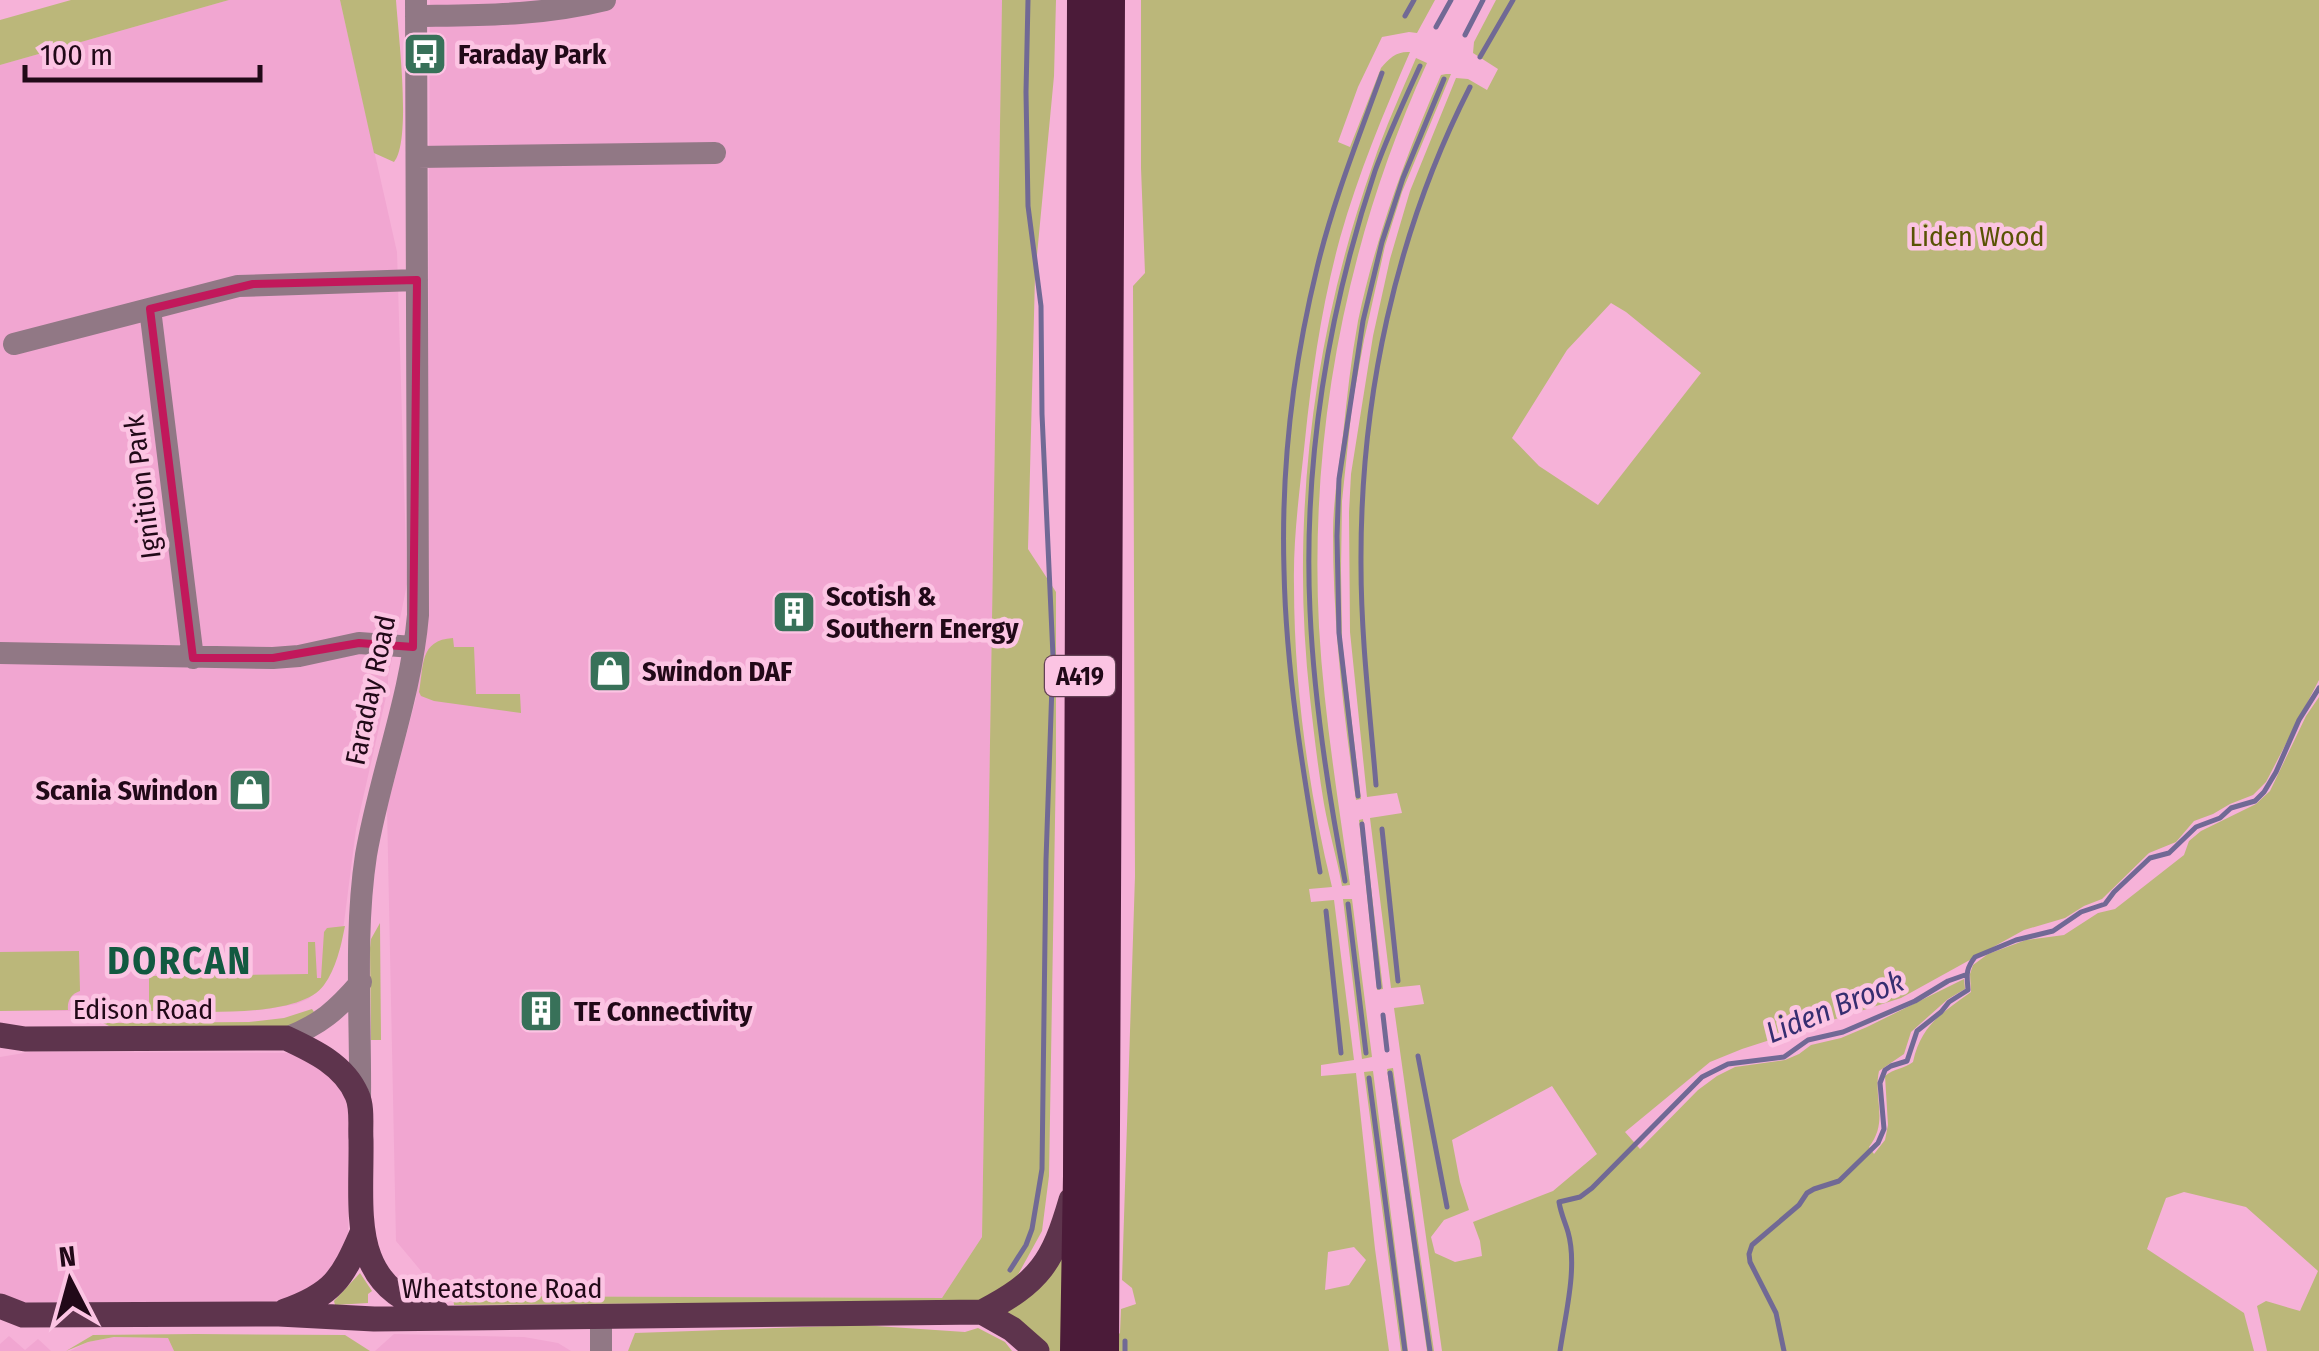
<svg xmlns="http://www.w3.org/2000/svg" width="2319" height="1351" font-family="'Fira Sans Condensed',sans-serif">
<rect width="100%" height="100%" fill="#f6b2d8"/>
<!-- built -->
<path fill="#f1a6d1" d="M229 0H340L397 252 407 584 388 678V688L356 829 341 946 324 985 308 999 296 1004 261 1010 230 1011H0V65Z
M430 0H1002L982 1237 942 1298 442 1296 396 1241 387 808 416 698 427 569Z
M30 1052 295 1053 326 1070 347 1100 349 1111 348 1244 333 1275 286 1302H21L0 1298V1057Z
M394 1334 524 1337 558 1343 571 1351H375Z
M9 1336 25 1350 38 1339 51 1351H0V1344Z
M115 1337 168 1338 174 1351H70L88 1342Z"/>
<!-- green -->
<path fill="#bbb77a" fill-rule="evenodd" d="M71 0H229L0 65V20Z
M340 0H396C398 32 412 141 394 162L374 153Z
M1002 0H1056L1054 76 1035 276 1028 549 1056 592V762L1049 1176 1042 1231 1015 1280 981 1301 454 1305 453 1296 942 1298 982 1237Z
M1141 0H1435L1417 33 1409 32 1382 37 1358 87 1338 142 1350 147 1381 68C1389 58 1397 51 1410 52 1384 112 1358 174 1340 238 1322 304 1312 372 1305 440 1300 488 1293 537 1294 585 1294 685 1308 789 1332 887L1309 889 1311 902 1334 900 1354 1060 1321 1065V1076L1356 1073 1375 1249 1389 1351H1112V1340L1120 1333 1121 1309 1136 1304 1132 1288 1122 1280 1135 876 1133 286 1145 273 1141 168ZM1354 1247 1366 1260 1349 1285 1325 1290 1328 1252Z
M1496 0H2319V680L2266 782 2253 795 2230 804 2213 814 2194 821 2176 842 2149 853 2102 899 2084 906 2065 918 2024 930 1901 998 1742 1049 1710 1062 1625 1132 1640 1149 1698 1090 1717 1076 1735 1067 1785 1060 1799 1054 1811 1045 1841 1038 1867 1027 1964 979 1965 989 1948 999 1911 1032 1904 1054 1879 1071C1873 1099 1889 1121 1869 1147L1874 1154 1885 1140 1888 1125 1885 1076C1894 1068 1904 1069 1913 1062 1921 1025 1942 1013 1971 992L1970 974 1973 965 1988 954 2026 940 2064 935 2098 913 2115 909 2184 855 2189 841 2201 831 2256 804 2270 791 2306 716 2319 697V1351H2267L2257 1306 2266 1301 2300 1311 2318 1271 2246 1207 2184 1192 2166 1198 2147 1249 2244 1313 2254 1351H1442L1394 1008 1424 1004 1420 985 1391 988 1370 818 1402 813 1397 793 1367 797 1350 632 1349 512 1351 474 1373 336 1390 259 1410 191 1456 78 1468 79 1487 90 1498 69 1473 53 1474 42ZM1611 303 1626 312 1701 373 1598 505 1539 466 1512 438 1567 350ZM1552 1086 1597 1154 1553 1191 1473 1222 1480 1241 1482 1256 1455 1262 1435 1253 1431 1237 1444 1220 1469 1210 1460 1182 1452 1140Z
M1416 58 1427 63C1346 240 1309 433 1319 627 1324 714 1338 799 1350 885L1342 886C1337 858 1329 832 1324 804 1318 769 1314 733 1310 698 1290 520 1313 333 1373 164 1385 128 1401 93 1416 58Z
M1446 74H1451L1402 192 1385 246 1364 340 1352 405 1342 501 1341 570 1342 641 1361 799 1356 800C1343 711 1333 623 1333 533 1333 500 1339 468 1343 435 1347 397 1351 359 1358 321 1376 236 1406 155 1441 75Z
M453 638 454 647H474L476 694H520L521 713 434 701 421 696 419 692C424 666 419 640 453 638Z
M1363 819 1383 989 1377 990 1359 820Z
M1343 899H1352L1372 1057 1362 1059Z
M380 923 381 1040H371L370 948 371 939Z
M345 926C341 946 336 969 324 985 299 1020 190 1011 149 1011V976L308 974V942H315L317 978H321L324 932 327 928Z
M79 951 80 991C71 994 67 1001 68 1010L0 1011V952Z
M312 1009 316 1015 290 1026 113 1028 103 1023 249 1022 284 1018Z
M1393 1068 1434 1351H1427L1387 1069Z
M1373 1071 1408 1351H1401L1364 1072Z
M1062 1256 1064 1351H1050L1037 1335 1004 1313Z
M360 1273 372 1291 368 1294V1303L335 1305 334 1301Z
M861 1325 965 1332 978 1328 1005 1342 1012 1351H628L635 1333Z
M196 1334 345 1335 370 1351H174L168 1338 114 1337 88 1342 66 1351 93 1335Z"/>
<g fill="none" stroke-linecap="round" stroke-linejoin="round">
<!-- stream -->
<path stroke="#716995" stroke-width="5" d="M1405 16 1414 0
M1436 27 1451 0
M1465 35 1483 0
M1480 57 1513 0
M1376 785C1370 712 1361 638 1361 565 1360 399 1395 234 1470 87
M1358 796 1339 633 1337 536 1339 479 1363 321 1382 242 1403 178 1444 79
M1362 824 1379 987
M1382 829 1398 981
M1320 872C1303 772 1286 671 1284 570 1281 469 1293 366 1317 268 1333 201 1359 137 1382 73
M1345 881C1328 792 1314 701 1310 611 1303 463 1328 311 1375 171 1388 135 1404 101 1420 66
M1348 904 1366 1053
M1326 911 1341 1053
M1383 1015 1387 1050
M1418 1056 1447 1207
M1390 1073 1430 1351
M1369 1078 1405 1351
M1010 1270 1026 1245 1032 1229 1042 1169 1046 860 1053 656 1042 414 1041 306 1028 206 1026 92 1028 0
M1125 1351V1341
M1560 1351C1565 1316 1578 1267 1568 1232 1565 1222 1561 1214 1559 1202L1580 1197 1592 1188 1702 1077 1728 1064 1784 1057 1808 1040 1843 1032 1915 1001 1948 981 1965 975
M1784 1351 1776 1313 1750 1262 1749 1254 1752 1245 1799 1205 1807 1193 1814 1189 1839 1181 1878 1143 1884 1129 1880 1083 1885 1070 1891 1066 1907 1061 1917 1031 1941 1012 1949 1002 1968 990C1967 975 1965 970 1975 957L2016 940 2053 931 2081 912 2105 904 2114 892 2150 858 2169 853 2196 827 2220 818 2231 808 2255 801 2264 792 2276 772 2299 720 2319 688"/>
<!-- minor -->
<path stroke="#917885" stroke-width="22" d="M416 16C482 15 540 16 605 0
M417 157 715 153
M150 309 193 658
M14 344 238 286 417 280
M0 653 273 658 299 656 359 643 413 647
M286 1038C320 1025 337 1010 361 982
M360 1100C361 1021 354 933 366 855 380 774 411 697 418 615L416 0
M601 1318V1351"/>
<!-- major -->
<path stroke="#5e344d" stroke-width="25" d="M0 1035 25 1039 286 1038C314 1051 344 1065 357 1095 363 1108 360 1126 361 1140 362 1215 347 1288 437 1312
M0 1306 23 1315 279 1314 374 1319 982 1312C1040 1282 1053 1262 1071 1200
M285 1311C333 1294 342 1279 362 1233
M982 1312 1012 1329 1037 1351"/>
<!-- highway -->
<path stroke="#4b1b39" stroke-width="30" d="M1075 1351 1078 1176 1082 0
M1104 1351 1110 0"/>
</g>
<!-- marked area -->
<path fill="none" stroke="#c2185b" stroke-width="8" stroke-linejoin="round" d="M417 280 413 647 359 643 273 658H193L150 309 253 284Z"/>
<!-- icons -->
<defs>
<symbol id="bus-square" viewBox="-11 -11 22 22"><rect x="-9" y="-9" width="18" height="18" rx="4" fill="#387159" stroke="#fcc4e3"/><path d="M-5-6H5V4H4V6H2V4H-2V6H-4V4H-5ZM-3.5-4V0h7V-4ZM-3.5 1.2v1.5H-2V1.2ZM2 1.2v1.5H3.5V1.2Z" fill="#fff"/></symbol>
<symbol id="building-square" viewBox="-11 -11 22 22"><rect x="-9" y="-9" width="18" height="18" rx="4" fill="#387159" stroke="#fcc4e3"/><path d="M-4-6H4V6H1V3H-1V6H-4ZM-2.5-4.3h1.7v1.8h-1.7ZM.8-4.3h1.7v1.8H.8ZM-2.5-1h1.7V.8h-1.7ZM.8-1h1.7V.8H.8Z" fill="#fff"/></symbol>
<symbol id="shop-square" viewBox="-11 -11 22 22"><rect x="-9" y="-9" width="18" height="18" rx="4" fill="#387159" stroke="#fcc4e3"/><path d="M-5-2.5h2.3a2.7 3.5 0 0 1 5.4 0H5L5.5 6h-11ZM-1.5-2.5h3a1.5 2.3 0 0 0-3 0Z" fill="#fff"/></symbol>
</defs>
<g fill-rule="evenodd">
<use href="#bus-square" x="400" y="29" width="50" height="50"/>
<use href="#building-square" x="769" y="587" width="50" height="50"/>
<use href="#shop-square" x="585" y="646" width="50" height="50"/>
<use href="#shop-square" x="225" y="765" width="50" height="50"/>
<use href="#building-square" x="516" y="986" width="50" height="50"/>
</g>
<g text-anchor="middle" stroke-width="9" stroke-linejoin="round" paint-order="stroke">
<!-- shield labels -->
<rect fill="#fcc4e3" stroke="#634155" stroke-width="2.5" x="1045" y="656" width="70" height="40" rx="8"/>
<g font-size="25" font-weight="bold" fill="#210918">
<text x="1080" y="685">A419</text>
</g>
<!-- poi labels -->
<g font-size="28" font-weight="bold" fill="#210918" stroke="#fcc4e3" text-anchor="start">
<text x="458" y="64">Faraday Park</text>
<text x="826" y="606">Scotish &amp;<tspan x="826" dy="32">Southern Energy</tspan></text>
<text x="642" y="681">Swindon DAF</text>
<text x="218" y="800" text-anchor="end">Scania Swindon</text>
<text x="574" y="1021">TE Connectivity</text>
</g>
<!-- park labels -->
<g font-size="28" fill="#595304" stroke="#fcc4e3">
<text x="1977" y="246">Liden Wood</text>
</g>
<!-- street labels -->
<g font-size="28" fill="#210918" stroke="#fcc4e3">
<text transform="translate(142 487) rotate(-97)" y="10">Ignition Park</text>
<text transform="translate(370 690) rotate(-78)" y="10">Faraday Road</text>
<text x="143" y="1019">Edison Road</text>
<text x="502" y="1298">Wheatstone Road</text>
</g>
<!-- water labels -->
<g font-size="30" font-style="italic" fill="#362e71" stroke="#fcc4e3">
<text transform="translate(1835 1007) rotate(-22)" y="10">Liden Brook</text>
</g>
<!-- district labels -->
<g font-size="38" font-weight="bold" letter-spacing="2.5" fill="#125940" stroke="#fcc4e3">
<text x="180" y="974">DORCAN</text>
</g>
</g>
<!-- north arrow -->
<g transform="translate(70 1281) rotate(354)" stroke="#fcc4e3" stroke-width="8" paint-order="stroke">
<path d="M0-8L18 38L0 25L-18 38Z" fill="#210918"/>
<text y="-15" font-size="28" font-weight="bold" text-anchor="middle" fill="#210918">N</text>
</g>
<!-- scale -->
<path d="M25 65v15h235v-15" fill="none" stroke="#210918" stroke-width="5"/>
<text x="40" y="65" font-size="30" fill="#210918" stroke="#fcc4e3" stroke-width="8" paint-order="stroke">100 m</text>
</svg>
